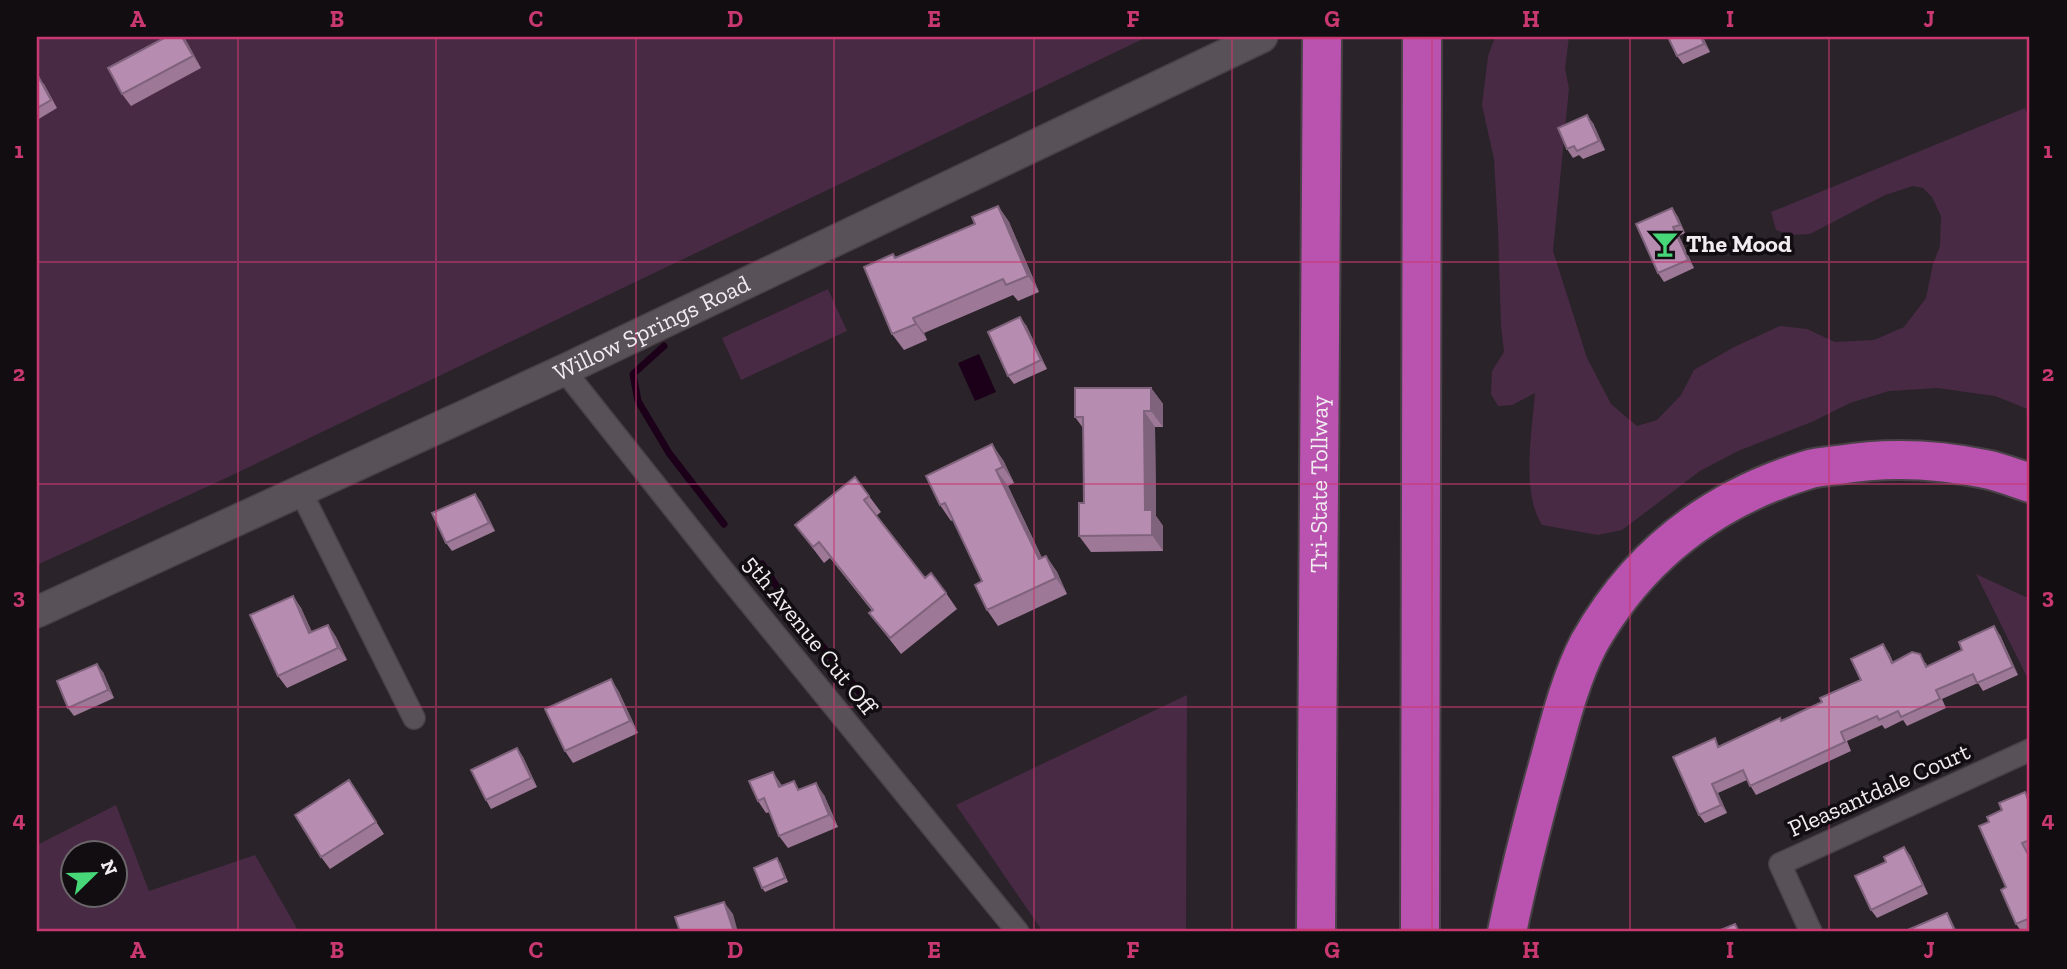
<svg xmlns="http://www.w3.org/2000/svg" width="2067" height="969" font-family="'Zilla Slab',serif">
<rect width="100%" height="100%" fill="#2a2329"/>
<!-- green -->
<path fill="#482a45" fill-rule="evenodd" d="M37 37H1147L226 478 37 565Z
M1495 37H1569L1565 69 1569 88 1553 251 1587 358 1611 404 1637 426 1657 420 1681 395 1694 370 1734 347 1780 326 1807 329 1835 342 1874 340 1904 327 1926 298 1933 264 1940 246 1941 216 1932 197 1923 188 1913 186 1885 195 1810 234 1790 235 1776 230 1771 212 2025 108 2030 121V410L1995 396 1937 388 1889 391 1850 403 1814 421 1738 451 1700 471 1622 530 1598 535 1542 525C1521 492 1532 432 1535 393L1512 405 1498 406 1491 394 1492 371 1504 352 1501 325 1498 229 1494 159 1482 105 1488 56Z
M828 289 847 331 741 380 722 338Z
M1976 574 2030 599V683Z
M1187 695 1186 932H1043L956 805Z
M116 805 149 891 255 855 299 932H37V845ZM74 853H116V895H74Z"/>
<!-- water -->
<path fill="#1c001a" d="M979 354 996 392 975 401 958 363Z"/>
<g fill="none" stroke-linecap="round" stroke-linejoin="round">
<!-- stream -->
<path stroke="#1c001a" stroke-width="7" d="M664 346 633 374 638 401 669 453 724 524
M762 564 788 604 870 705"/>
<defs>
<path id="minor" d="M564 370 726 574 1018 932
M300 490 414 718
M1811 932 1780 864 2030 750"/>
<g id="secondary">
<path id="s1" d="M37 612 564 370 1262 37"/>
</g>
<g id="motorway">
<path id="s2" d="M1316 932 1322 37"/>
<path d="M1420 932 1422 37"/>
<path d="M1507 932C1519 874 1534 816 1550 758 1560 721 1571 677 1589 643 1638 556 1712 499 1807 470 1816 467 1828 466 1838 465 1886 457 1937 459 1985 469 2000 472 2015 478 2030 483"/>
</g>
</defs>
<!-- minor casing -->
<use href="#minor" stroke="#484247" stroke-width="24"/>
<!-- secondary casing -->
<use href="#secondary" stroke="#484247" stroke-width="33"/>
<!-- motorway casing -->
<use href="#motorway" stroke="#484247" stroke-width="42"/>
<!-- minor -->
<use href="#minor" stroke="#595158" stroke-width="21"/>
<!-- secondary -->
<use href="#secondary" stroke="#595158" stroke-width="30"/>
<!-- motorway -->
<use href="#motorway" stroke="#ba52b0" stroke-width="38"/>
</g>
<!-- wall -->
<path fill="#9d7897" d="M166 37H184L201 68 131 106 122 94Z
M1703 37 1710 52 1683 64 1677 56Z
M37 77 44 84 57 108 37 120Z
M1593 123 1605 150 1583 159 1579 155 1573 158 1567 149Z
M998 206 1009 222 1039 292 1018 301 1013 295 924 333 927 340 904 350 892 334 896 258 975 224Z
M1672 208 1678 217 1685 233 1679 236 1694 268 1664 282 1658 273Z
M1026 325 1047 369 1014 384 1008 376Z
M1151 388 1163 404V427H1155L1156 516 1163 526V551L1091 552 1079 536 1084 503 1083 428 1075 417Z
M1003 460 1014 483 1008 486 1042 558 1046 556 1057 572 1067 594 998 626 987 610 982 581 953 520 951 521 940 505Z
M475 494 481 502 495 531 452 551 446 543Z
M869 496 881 512 876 516 925 578 946 593 957 609 901 654 869 613 872 611 830 558 824 563 795 525Z
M293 596 301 608 312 632 328 625 336 637 347 660 287 688 278 676Z
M2000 635 2018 675 1983 691 1978 683 1942 699 1946 708 1907 726 1903 720 1885 729 1882 725 1847 741 1851 751 1756 795 1747 780 1718 793 1727 813 1705 823 1699 815 1720 746 1782 720 1822 702 1861 680 1889 653 1893 662 1926 663 1927 666Z
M103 672 114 698 74 716 68 708Z
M611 679 619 692 638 733 573 763 565 751Z
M517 748 523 757 537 787 491 809 486 800Z
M349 780 384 834 330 869 321 857Z
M781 784 782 786 824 795 838 827 788 848 779 836 770 812 766 813 758 801Z
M2030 800V851L2028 852 2030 855V929L2022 932 2016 924 2006 887Z
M1910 855 1928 894 1877 918 1871 910Z
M780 862 788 882 765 892 762 888Z"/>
<!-- shaded-wall -->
<path fill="#7f627b" d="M182 37 187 42 201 68 193 56Z
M1701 37H1703L1710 52 1704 44Z
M1587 115 1593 123 1605 150 1599 141Z
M998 206 1009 222 1039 292 1028 276Z
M1672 208 1678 217 1685 233 1680 225Z
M1673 227 1679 236 1694 268 1688 260Z
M1020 317 1026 325 1047 369 1041 360Z
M913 318 924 333 927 340 916 324Z
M1151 388 1163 404V427L1151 411Z
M1144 411 1155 427 1156 516 1163 526V551L1152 535 1145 510Z
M992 444 1003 460 1014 483 1003 467Z
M996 470 1008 486 1050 575 1039 559Z
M475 494 481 502 495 531 489 523Z
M1046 556 1057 572 1067 594 1056 578Z
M293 596 301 608 318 646 309 633Z
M328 625 336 637 347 660 338 648Z
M1994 626 2000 635 2018 675 2013 667Z
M1883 644 1889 653 1897 671 1892 663Z
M97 664 103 672 114 698 108 690Z
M611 679 619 692 638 733 630 721Z
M517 748 523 757 537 787 531 778Z
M773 772 781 784 788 800 779 787Z
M816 783 824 795 838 827 829 815Z
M1712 784 1718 793 1727 813 1721 805Z
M1904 847 1910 855 1928 894 1923 885Z
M724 902 733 914 738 932H734Z
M1947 913 1952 922 1957 932H1955Z"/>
<!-- building -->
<path fill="#b68cb0" stroke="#7f627b" stroke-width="2" d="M166 37H182L193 56 122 94 108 68Z
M1668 37H1701L1704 44 1677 56Z
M38 76 51 100 37 108V77Z
M1587 115 1599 141 1577 151 1574 146 1567 149 1558 128Z
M998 206 1028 276 1006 285 1003 279 913 318 916 324 892 334 864 267 893 254 895 258 975 224 972 217Z
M1672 208 1680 225 1673 227 1688 260 1658 273 1636 224Z
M1020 317 1041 360 1008 376 988 332Z
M1075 388H1151V411H1144L1145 510H1152V535L1079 536V503H1084L1083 417H1075Z
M992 444 1003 467 996 470 1039 559 1046 556 1056 578 987 610 975 585 982 581 945 503 940 505 926 476Z
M855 477 869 496 864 500 925 578 931 573 946 593 890 638 869 613 873 610 819 542 813 547 795 525Z
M475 494 489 523 446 543 432 513Z
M293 596 309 633 328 625 338 648 278 676 250 615Z
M1994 626 2013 667 1977 683 1973 674 1936 690 1940 699 1901 717 1898 711 1879 720 1877 716 1841 732 1845 742 1750 786 1743 770 1712 784 1721 805 1699 815 1673 757 1715 738 1718 747 1780 718 1781 721 1822 702 1820 698 1861 680 1851 659 1883 644 1892 663 1912 652 1920 654 1926 667 1962 650 1959 642Z
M97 664 108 690 68 708 57 681Z
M611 679 630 721 565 751 545 709Z
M517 748 531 778 486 800 471 770Z
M773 772 779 787 794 781 798 790 816 783 829 815 779 836 764 798 758 801 749 781Z
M349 780 376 822 321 857 295 815Z
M2025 792 2030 804V840L2022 843 2030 858V918L2016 924 2001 890 2006 887 1979 826 1989 822 1987 817 2002 810 1999 803Z
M1904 847 1923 885 1871 910 1855 876 1886 862 1884 857Z
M777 858 785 878 762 888 754 868Z
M724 902 734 932H680L675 917Z
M1947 913 1955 932H1903Z
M1735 924 1739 932H1716Z"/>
<!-- grid -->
<path fill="none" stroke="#c93871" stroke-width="2" stroke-opacity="0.55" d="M238 37V932M436 37V932M636 37V932M834 37V932M1034 37V932M1232 37V932M1432 37V932M1630 37V932M1829 37V932M37 262H2030M37 484H2030M37 707H2030"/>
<!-- icons -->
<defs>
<symbol id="bar-bare" viewBox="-9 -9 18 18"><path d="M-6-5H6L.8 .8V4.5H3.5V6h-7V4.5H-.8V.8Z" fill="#47d779" stroke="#110d10" stroke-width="2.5" paint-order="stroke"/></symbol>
</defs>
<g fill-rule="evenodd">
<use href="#bar-bare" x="1646" y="225" width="38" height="38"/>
</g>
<g text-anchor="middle" stroke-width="7" stroke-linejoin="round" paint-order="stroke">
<!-- poi labels -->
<g font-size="24" font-weight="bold" fill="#f1ecf0" stroke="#110d10" text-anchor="start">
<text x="1686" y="252">The Mood</text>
</g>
<!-- street labels -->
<g font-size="24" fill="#f1ecf0" stroke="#110d10">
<text dy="8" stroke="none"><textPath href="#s1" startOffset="677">Willow Springs Road</textPath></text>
<text dy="8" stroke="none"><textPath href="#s2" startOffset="448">Tri-State Tollway</textPath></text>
<text transform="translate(810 635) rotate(51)" y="8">5th Avenue Cut Off</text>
<text transform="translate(1879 790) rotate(-24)" y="8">Pleasantdale Court</text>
</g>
</g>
<!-- border -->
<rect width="2067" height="969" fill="none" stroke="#110d10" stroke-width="77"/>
<!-- north arrow -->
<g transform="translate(94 874) rotate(67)"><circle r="33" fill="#110d10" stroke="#6b666a" stroke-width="2"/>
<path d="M0-5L12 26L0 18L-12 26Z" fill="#47d779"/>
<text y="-10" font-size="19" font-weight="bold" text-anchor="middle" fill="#f1ecf0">N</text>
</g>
<rect x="38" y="38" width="1990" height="892" fill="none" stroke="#c93871" stroke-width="2.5"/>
<g font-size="23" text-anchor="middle" font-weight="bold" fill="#c93871">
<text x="138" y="27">A</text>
<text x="337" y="27">B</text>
<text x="536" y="27">C</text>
<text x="735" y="27">D</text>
<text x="934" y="27">E</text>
<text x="1133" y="27">F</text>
<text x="1332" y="27">G</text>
<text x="1531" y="27">H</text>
<text x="1730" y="27">I</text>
<text x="1929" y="27">J</text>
<text x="19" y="158">1</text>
<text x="2048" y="158">1</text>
<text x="19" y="381">2</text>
<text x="2048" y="381">2</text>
<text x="19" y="604">3</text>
<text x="2048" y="604">3</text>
<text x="19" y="827">4</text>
<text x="2048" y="827">4</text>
<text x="138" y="958">A</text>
<text x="337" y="958">B</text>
<text x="536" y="958">C</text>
<text x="735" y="958">D</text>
<text x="934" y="958">E</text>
<text x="1133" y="958">F</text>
<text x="1332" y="958">G</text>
<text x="1531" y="958">H</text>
<text x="1730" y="958">I</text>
<text x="1929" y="958">J</text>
</g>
</svg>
